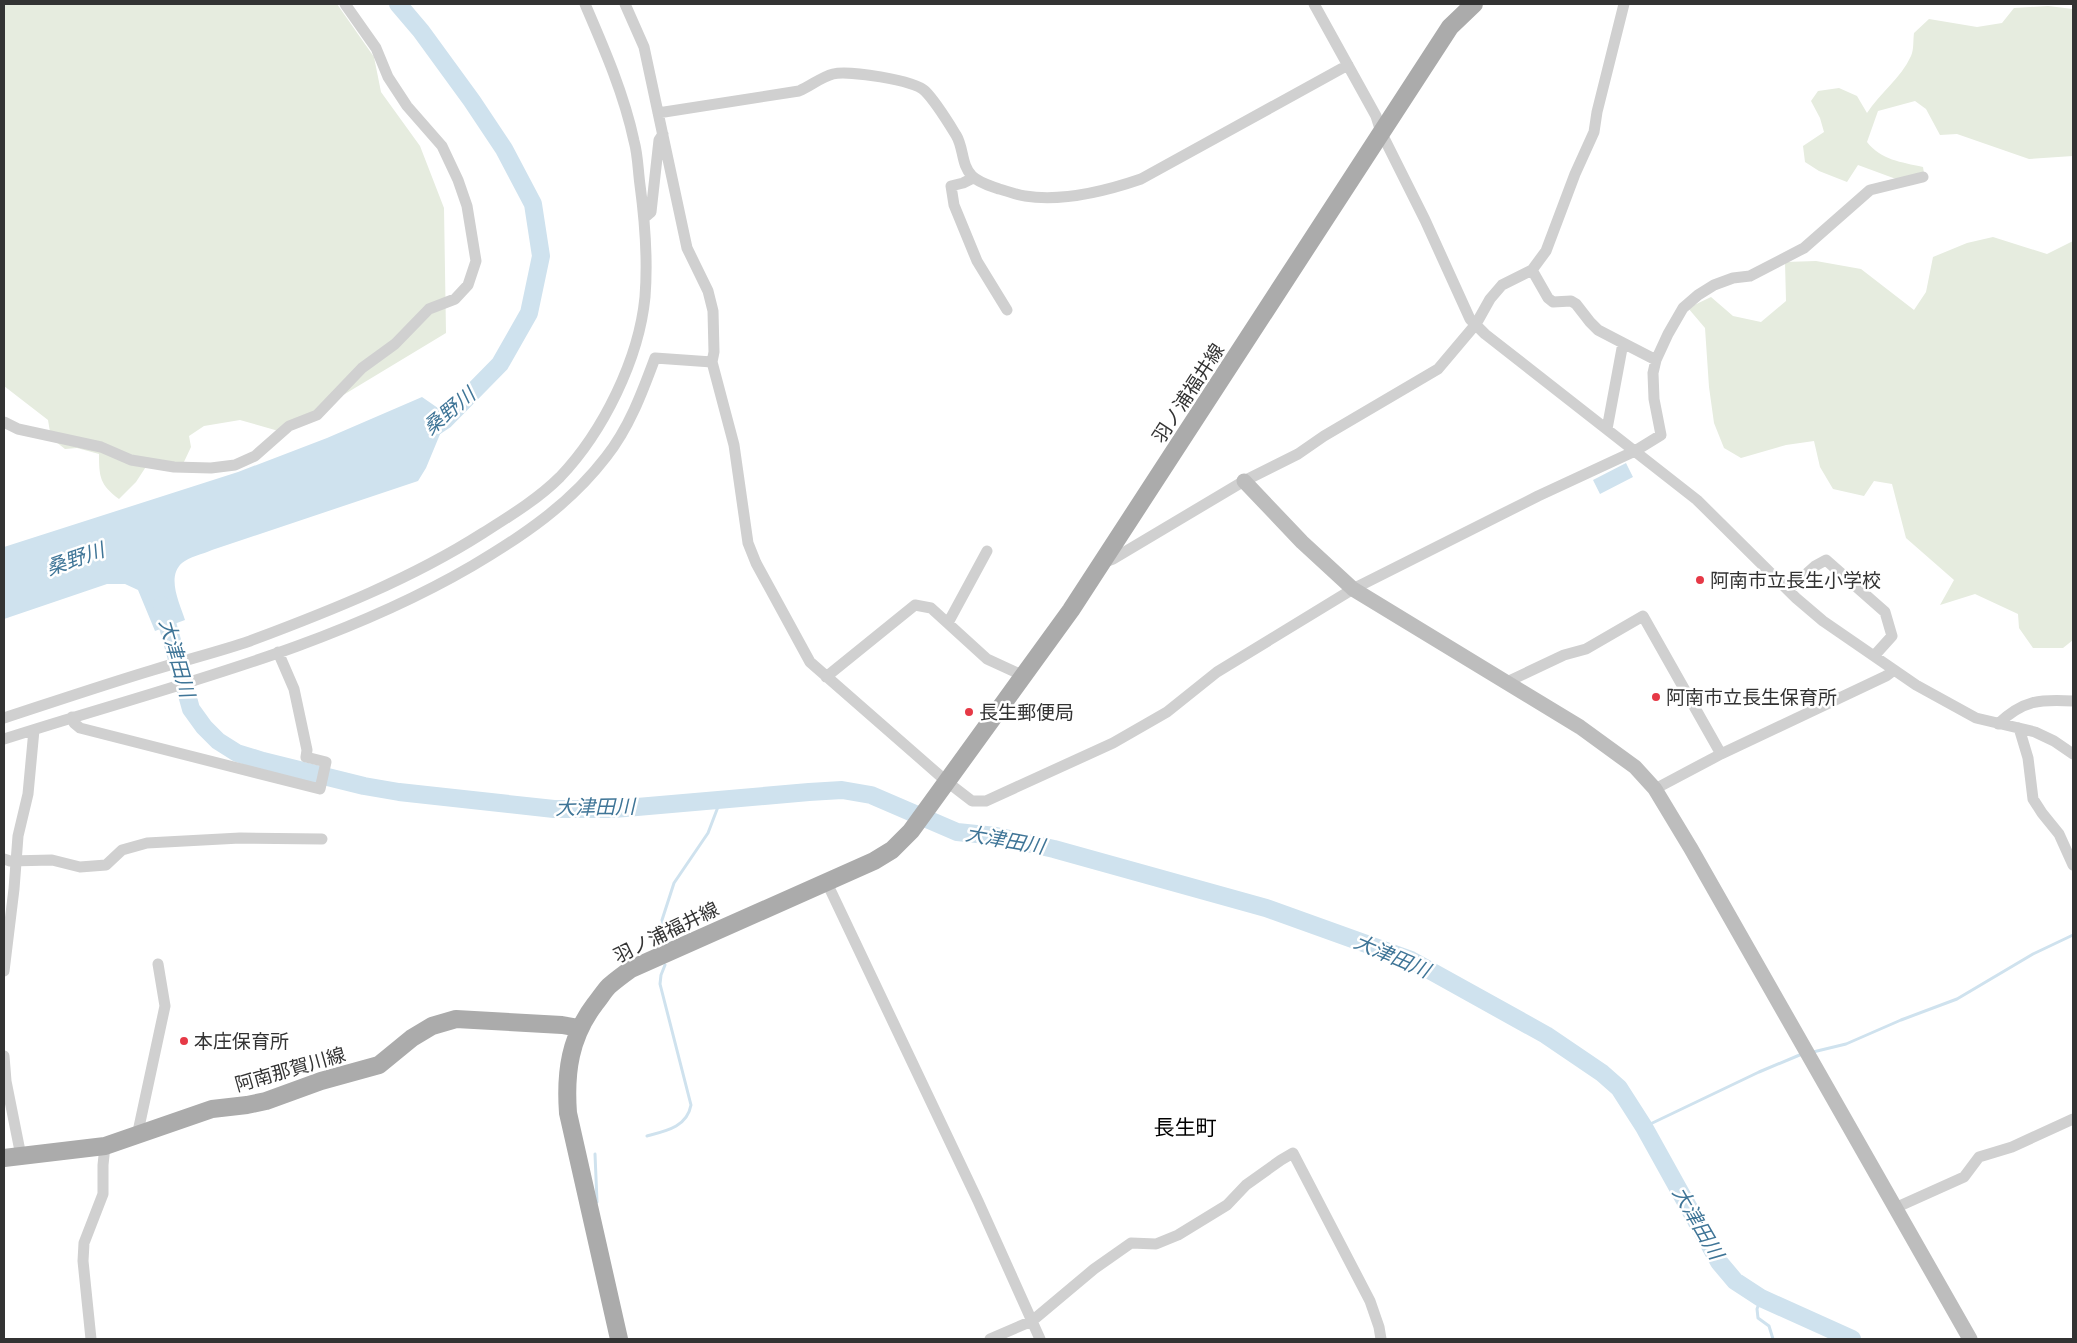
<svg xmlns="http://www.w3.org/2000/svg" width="2077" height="1343" font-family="Jost,'Noto Sans JP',sans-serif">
<rect width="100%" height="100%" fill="#fff"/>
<!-- green -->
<path fill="#e6ecdf" d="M4 4H337L374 57 381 92 420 146 444 208 446 333 282 432 240 420 204 426 189 436 191 447 183 464 151 459 136 482 119 499C100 485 99 477 99 454L77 448 65 449 51 438 48 420 4 386Z
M2048 6 2073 9V156L2029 159 1957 134 1940 135 1926 109 1915 101 1878 111 1867 142C1881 160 1901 162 1923 167L1924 173 1896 179 1858 165 1847 182 1819 171 1805 162 1803 146 1824 132 1820 118 1811 101 1818 91 1839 88 1857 96 1867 113C1880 93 1901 78 1911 56 1914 50 1913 40 1914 33L1929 19 1977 27 2002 23 2014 8Z
M1993 237 2047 254 2073 241V640L2063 648H2033L2019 628 2018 614 1975 594 1940 605 1954 580 1906 538 1892 484 1874 481 1864 496 1833 489 1820 467 1814 441 1786 445 1741 458 1724 448 1714 423 1709 387 1705 328 1688 308 1711 297 1733 316 1761 322 1786 301 1785 262 1816 261 1861 269 1914 310 1926 292 1933 257 1967 243Z"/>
<!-- water -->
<path fill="#cfe2ee" d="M422 397 448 415 426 468 418 481 212 550C203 554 189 557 182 563 166 577 180 604 185 620L155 631 138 590 125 584H107L4 619V547L238 472 327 438Z
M1626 463 1633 477 1600 494 1593 480Z"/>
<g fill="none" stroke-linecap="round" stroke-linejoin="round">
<!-- stream -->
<path stroke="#cfe2ee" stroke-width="3" d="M669 943 662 920 674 883 708 833 721 799
M1813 1052 1846 1044 1901 1020 1957 999 2033 954 2073 935
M1644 1127 1759 1072 1802 1054
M647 1136C666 1131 687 1127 691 1105L660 984 661 975 665 965
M595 1154 597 1202
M1761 1298 1757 1309 1758 1318 1769 1326 1773 1339"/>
<!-- river -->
<path stroke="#cfe2ee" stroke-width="18" d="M398 4 421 31 472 101 504 149 533 204 541 256 529 313 500 364 445 420 427 432
M162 605 191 709 204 727 218 741 237 753 263 761 364 786 399 792 554 809H614L809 792 842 790 871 795 957 832 996 836 1054 849 1266 908 1411 960 1546 1035 1602 1073 1619 1088 1644 1127 1719 1262 1735 1281 1761 1298 1852 1339"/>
<!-- street -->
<path stroke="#d0d0d0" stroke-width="11" d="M625 4 644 47 687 248 708 291 713 311 714 352 712 362 734 445 748 543 756 563 810 662 946 781 972 801H986L1113 743 1167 712 1217 672 1353 589 1538 496 1635 451 1661 435 1654 399 1653 373 1656 360 1668 334 1683 308 1698 295 1714 285 1733 278 1750 276 1804 248 1870 190 1923 177
M1314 4 1376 116 1381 132 1425 220 1470 319 1485 334 1697 500 1796 598 1823 621 1916 685 1976 718 2035 732 2054 741 2073 754
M658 113 799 91C811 86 821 77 833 74 848 70 914 80 925 91 936 102 948 122 956 135 964 148 961 165 972 176 979 183 991 186 999 189 1008 191 1016 195 1025 196 1062 202 1106 191 1141 179L1348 65
M973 178 963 183 951 186 954 205 977 261 1007 310
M644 218 651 212 659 140 663 134
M1532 270 1548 298 1553 302 1571 301 1576 304 1590 322 1598 330 1623 343
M4 422 18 429 101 447 131 460 174 467 211 468 235 465 255 456 289 426 317 415 362 368 395 344 429 309 455 299 468 285 476 261 467 206 458 180 442 146 407 106 388 77 376 48 345 4
M1607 429 1623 343 1656 360
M1102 563 1113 559 1244 481 1298 454 1324 436 1438 369 1476 324 1490 299 1502 285 1532 270 1546 251 1575 174 1594 132 1597 112 1624 4
M1788 590 1815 566 1826 560 1885 612 1892 636 1874 656
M948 623 987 551
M826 677 915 605 931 608 987 659 1024 676
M1507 682 1564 655 1586 649 1643 616 1721 754
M72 717 74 723 80 728 320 789 326 762 306 757 307 750 294 689 278 652
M4 718C53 702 103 685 153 670 185 660 218 652 250 641 330 611 411 579 483 533 510 516 538 499 560 477 603 432 639 359 645 297 648 259 645 222 640 185 638 171 638 155 634 141 624 94 604 48 585 4
M1998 724C2023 700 2040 699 2073 701
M2019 728 2028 758 2033 799 2042 813 2059 834 2073 865
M4 739C162 688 328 650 472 566 523 536 570 504 606 457 629 428 642 393 655 358L712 362
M1655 789 1721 754 1886 676 1894 670
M4 859 10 861 52 860 80 867 106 865 122 850 147 843 240 838 322 839
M827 883 978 1201 1040 1339
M4 971 14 889 18 836 28 794 34 730
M4 1056 6 1081 21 1156
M142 1134 139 1127 165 1006 158 964
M1895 1208 1964 1177 1979 1157 2012 1147 2073 1119
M91 1339 83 1261 84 1243 103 1194V1165L105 1146
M990 1339 1032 1321 1094 1269 1131 1243 1156 1244 1178 1235 1227 1205 1246 1185 1281 1160 1293 1153 1370 1301 1379 1327 1381 1339"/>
<!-- secondary -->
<path stroke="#bdbdbd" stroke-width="15" d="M1244 481 1302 542 1353 589 1580 727 1635 767 1655 789 1690 847 1970 1339"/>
<!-- primary -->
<path stroke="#ababab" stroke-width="18" d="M4 1158 105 1146 212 1109 247 1105 266 1101 321 1081 379 1065 412 1038 432 1026 456 1019 562 1025 579 1028
M619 1339 568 1113C565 1072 570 1037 595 1004 600 998 604 991 609 986 616 980 624 974 631 969L874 861 892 850 911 831 1071 610 1450 27 1474 4"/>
</g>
<!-- markers -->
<g fill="#e63946" stroke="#fff" stroke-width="2">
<circle cx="1700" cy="580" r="5"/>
<circle cx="1656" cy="697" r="5"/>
<circle cx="969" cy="712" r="5"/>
<circle cx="184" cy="1041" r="5"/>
</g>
<g text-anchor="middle" stroke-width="5" stroke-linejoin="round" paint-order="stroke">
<!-- street labels -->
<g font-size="19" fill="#333" stroke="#fff">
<text transform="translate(1188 393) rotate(-57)" y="7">羽ノ浦福井線</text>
<text transform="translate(666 932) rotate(-26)" y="7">羽ノ浦福井線</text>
<text transform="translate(290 1069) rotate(-16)" y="7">阿南那賀川線</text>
</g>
<!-- poi labels -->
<g font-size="19" fill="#333" stroke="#fff" text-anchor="start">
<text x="1710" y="587">阿南市立長生小学校</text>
<text x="1666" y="704">阿南市立長生保育所</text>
<text x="979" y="719">長生郵便局</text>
<text x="194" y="1048">本庄保育所</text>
</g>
<!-- water labels -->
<g font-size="20" font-style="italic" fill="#3f7597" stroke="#fff">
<text transform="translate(449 411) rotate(-40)" y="7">桑野川</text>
<text transform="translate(75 559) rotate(-19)" y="7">桑野川</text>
<text transform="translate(177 658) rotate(74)" y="7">大津田川</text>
<text transform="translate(595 807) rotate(-1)" y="7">大津田川</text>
<text transform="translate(1005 840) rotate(10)" y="7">大津田川</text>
<text transform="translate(1392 956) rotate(23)" y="7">大津田川</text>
<text transform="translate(1698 1223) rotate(60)" y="7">大津田川</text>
</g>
<!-- quarter labels -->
<g font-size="21" fill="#000" stroke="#fff">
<text x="1185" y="1135">長生町</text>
</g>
</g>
<!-- border -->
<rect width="2077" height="1343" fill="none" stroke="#333333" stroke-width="10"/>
</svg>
